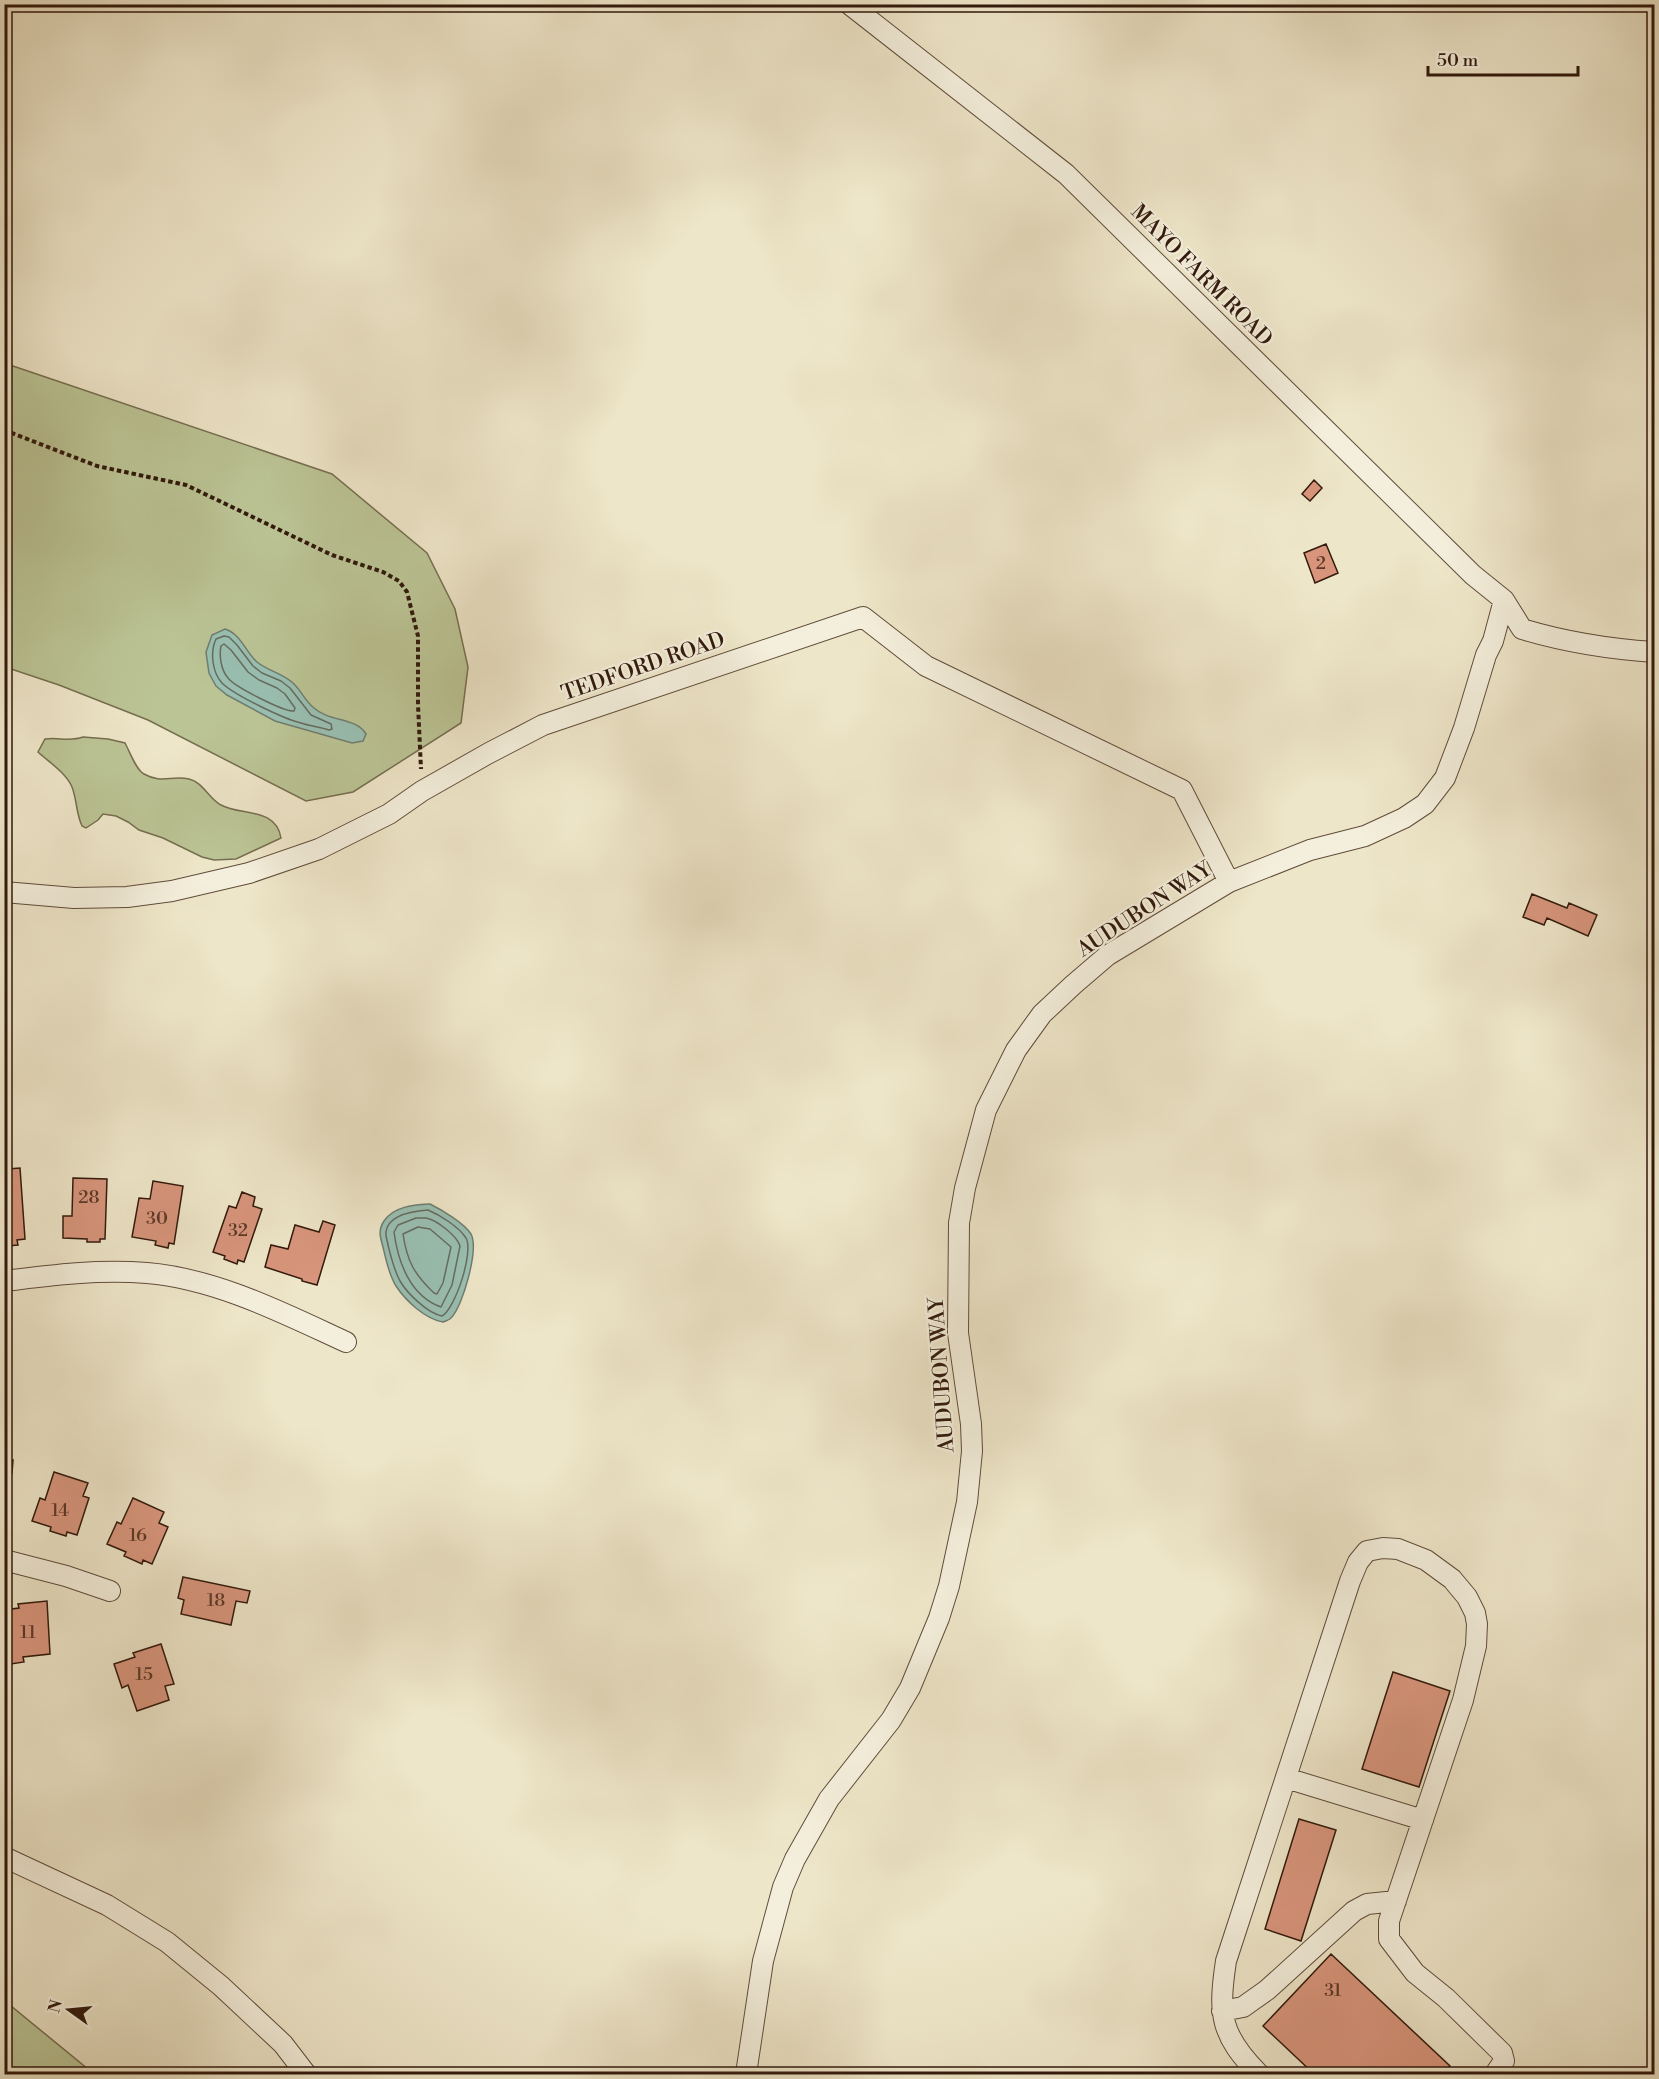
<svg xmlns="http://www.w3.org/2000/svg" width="1659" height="2079" font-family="'Libre Bodoni',serif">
<rect width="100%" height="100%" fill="#eee6c9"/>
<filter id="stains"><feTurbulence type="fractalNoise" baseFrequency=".00333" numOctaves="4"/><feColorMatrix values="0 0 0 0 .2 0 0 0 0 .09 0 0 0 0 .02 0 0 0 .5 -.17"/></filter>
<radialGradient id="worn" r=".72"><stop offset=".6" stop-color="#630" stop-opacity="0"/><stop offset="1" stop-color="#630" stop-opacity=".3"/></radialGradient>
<!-- green -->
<path fill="#bbc495" stroke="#766e50" stroke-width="1.5" d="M4 363 332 474 427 553 455 609 468 667 461 723 353 792 306 801 148 720 59 685 5 667Z
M83 737 108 739 125 743C130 752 136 770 144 774 161 784 172 775 189 779 203 782 209 799 221 805 241 816 276 807 281 838L236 859 214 860 202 857 163 838 139 830 128 822 116 816 103 814 98 820 86 828 82 826C76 813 77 800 72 787 66 773 49 762 38 752L45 739C59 737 69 742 83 737Z
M5 2001 94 2074H5Z"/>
<!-- water -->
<path fill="#99c0b3" stroke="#6f7d70" stroke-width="1.5" d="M225 629C241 634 245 651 257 662 268 671 282 673 293 683 301 690 305 701 314 708 329 722 356 717 366 734L363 741 352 743 275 721 227 695 216 686 209 673 206 652 212 635Z
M430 1204C442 1210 464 1223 471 1234 479 1249 463 1306 451 1318 449 1320 446 1321 443 1322 425 1319 406 1301 396 1286 389 1275 386 1260 383 1247 380 1237 378 1230 384 1221 394 1206 414 1205 430 1204Z"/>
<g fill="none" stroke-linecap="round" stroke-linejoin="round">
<!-- shore -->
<path stroke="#656c60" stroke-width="1.5" d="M224 636 229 637 237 645 253 666 262 673 281 681 290 688 311 715 331 724 332 729 329 730C320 727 310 726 301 723 284 719 234 695 222 683 212 672 210 652 216 639Z
M224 644 231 650 248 672 259 680 277 688 285 694 295 708 294 711C284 712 235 687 228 678 221 670 219 656 221 646Z
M428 1210C440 1215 459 1227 466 1238 474 1252 455 1309 442 1316 427 1313 407 1293 400 1281 394 1270 391 1257 388 1245 388 1242 385 1236 386 1232 388 1214 414 1211 428 1210Z
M416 1218C417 1218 425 1218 426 1218 437 1220 457 1236 460 1246L452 1285 441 1307C410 1296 398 1262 394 1232L398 1225Z
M418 1227 430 1229 451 1247 443 1283 437 1294 434 1293C414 1274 407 1261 403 1234Z"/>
</g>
<!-- building -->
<path fill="#d8957c" stroke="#31190c" stroke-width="1.5" d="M1314 480 1322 488 1310 501 1302 494Z
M1326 544 1338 573 1315 583 1304 553Z
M1532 894 1567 908 1569 903 1597 915 1588 936 1547 918 1544 925 1523 917Z
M20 1168 25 1239 17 1240 18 1245 7 1246 6 1240H4V1181L9 1180 8 1169Z
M73 1178 107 1179 105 1239H100V1242H87V1239L63 1238V1216H72Z
M153 1181 183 1186 174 1244 169 1243 168 1248 155 1245 156 1241 132 1237 139 1198 150 1199Z
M242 1192 255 1197 253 1206 262 1209 244 1262 238 1260 237 1264 224 1259 225 1256 213 1252 229 1206 236 1208Z
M323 1221 335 1225 317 1285 302 1281V1279L265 1267 271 1245 288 1249 295 1225 319 1232Z
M4 1459 13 1460 12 1473H4Z
M54 1472 88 1483 83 1496 89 1498 77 1535 67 1532 66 1536 50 1531 51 1527 32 1521 40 1498 45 1500Z
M133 1498 164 1512 159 1523 168 1527 152 1564 143 1560 142 1564 124 1556 126 1552 107 1544 117 1522 121 1524Z
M183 1577 250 1591 247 1603 236 1601 231 1625 181 1614 184 1600 178 1598Z
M47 1601 50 1654 23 1657 24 1662 11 1664 8 1632 4 1633V1610L19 1608 18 1604Z
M161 1644 174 1684 165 1686 169 1700 137 1711 128 1685 122 1688 114 1664 135 1657 133 1653Z
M1393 1672 1450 1691 1419 1787 1362 1769Z
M1299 1819 1336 1830 1301 1941 1265 1929Z
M1331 1954 1450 2066 1441 2074H1314L1263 2026Z"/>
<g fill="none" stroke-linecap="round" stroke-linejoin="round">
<defs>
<path id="minor" d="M849 4 1066 174 1473 575 1504 600 1522 629C1565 642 1610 649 1654 652
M4 892 74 898 127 897 172 891 249 873 319 849 389 814 422 791 489 753 543 725 863 617 926 666 1182 790 1229 882
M4 1281C52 1275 99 1269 147 1273 217 1279 283 1313 346 1342
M4 1560 66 1576 110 1591
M1286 1778 1423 1820
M4 1857 107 1905 167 1942 221 1986 283 2044 306 2074
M1222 2011 1243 2007 1267 1990 1354 1911 1367 1904 1396 1901
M746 2074 763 1961 783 1887 795 1859 829 1799 891 1720 910 1688 939 1618 949 1586 967 1502 972 1451 971 1424 958 1333 959 1223 965 1188 986 1110 1016 1050 1042 1014 1073 985 1108 955 1229 882 1310 850 1365 836 1404 818 1425 804 1445 778 1464 728 1486 655 1493 641 1504 600
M1259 2074C1220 2035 1218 2014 1226 1961L1350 1581 1358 1562 1367 1551 1383 1548 1398 1549 1426 1560 1452 1579 1467 1597 1475 1613 1477 1624 1476 1646 1463 1700 1389 1921V1939L1415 1973 1446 1998 1502 2053 1504 2061 1495 2074"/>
</defs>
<!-- minor casing -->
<use href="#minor" stroke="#604c3b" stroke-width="22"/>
<!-- path -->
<path stroke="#31190c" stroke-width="4" stroke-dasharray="4.5 3" stroke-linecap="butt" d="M4 430 97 466 186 485 332 555 383 572 399 581 407 592 418 636V705L421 769"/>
<!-- minor -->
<use href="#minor" stroke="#f4efdc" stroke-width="20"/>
</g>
<g text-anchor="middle" stroke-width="4.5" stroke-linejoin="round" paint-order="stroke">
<!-- number labels -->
<g font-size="18" fill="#5b3828">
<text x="1321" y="569">2</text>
<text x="89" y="1203">28</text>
<text x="157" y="1224">30</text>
<text x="238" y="1236">32</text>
<text x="60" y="1516">14</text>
<text x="138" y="1541">16</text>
<text x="216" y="1606">18</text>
<text x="28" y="1638">11</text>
<text x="144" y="1680">15</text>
<text x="1333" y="1996">31</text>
</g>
<!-- street labels -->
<g font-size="21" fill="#31190c" stroke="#f4efdc">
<text transform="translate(1202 275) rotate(45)" y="7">MAYO FARM ROAD</text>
<text transform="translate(643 666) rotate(-19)" y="7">TEDFORD ROAD</text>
<text transform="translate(1144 909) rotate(-33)" y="7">AUDUBON WAY</text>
<text transform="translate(941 1375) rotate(-94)" y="7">AUDUBON WAY</text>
</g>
</g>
<!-- margin -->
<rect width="1659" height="2079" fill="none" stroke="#eee6c9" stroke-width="24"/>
<rect x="6" y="6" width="1647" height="2067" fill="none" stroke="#31190c" stroke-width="3"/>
<rect x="12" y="12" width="1635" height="2055" fill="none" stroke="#31190c" stroke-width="1.5"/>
<!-- north arrow -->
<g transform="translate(69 2010) rotate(285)" stroke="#f4efdc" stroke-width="4.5" paint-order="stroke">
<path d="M0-4.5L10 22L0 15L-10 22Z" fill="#31190c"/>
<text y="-9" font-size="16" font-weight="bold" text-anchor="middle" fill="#31190c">N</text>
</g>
<!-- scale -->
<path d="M1428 66v9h150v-9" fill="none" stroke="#31190c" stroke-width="3"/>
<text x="1437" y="66" font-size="18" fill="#31190c" stroke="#f4efdc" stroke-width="4.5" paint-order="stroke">50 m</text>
<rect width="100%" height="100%" filter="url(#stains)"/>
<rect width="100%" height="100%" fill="url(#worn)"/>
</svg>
